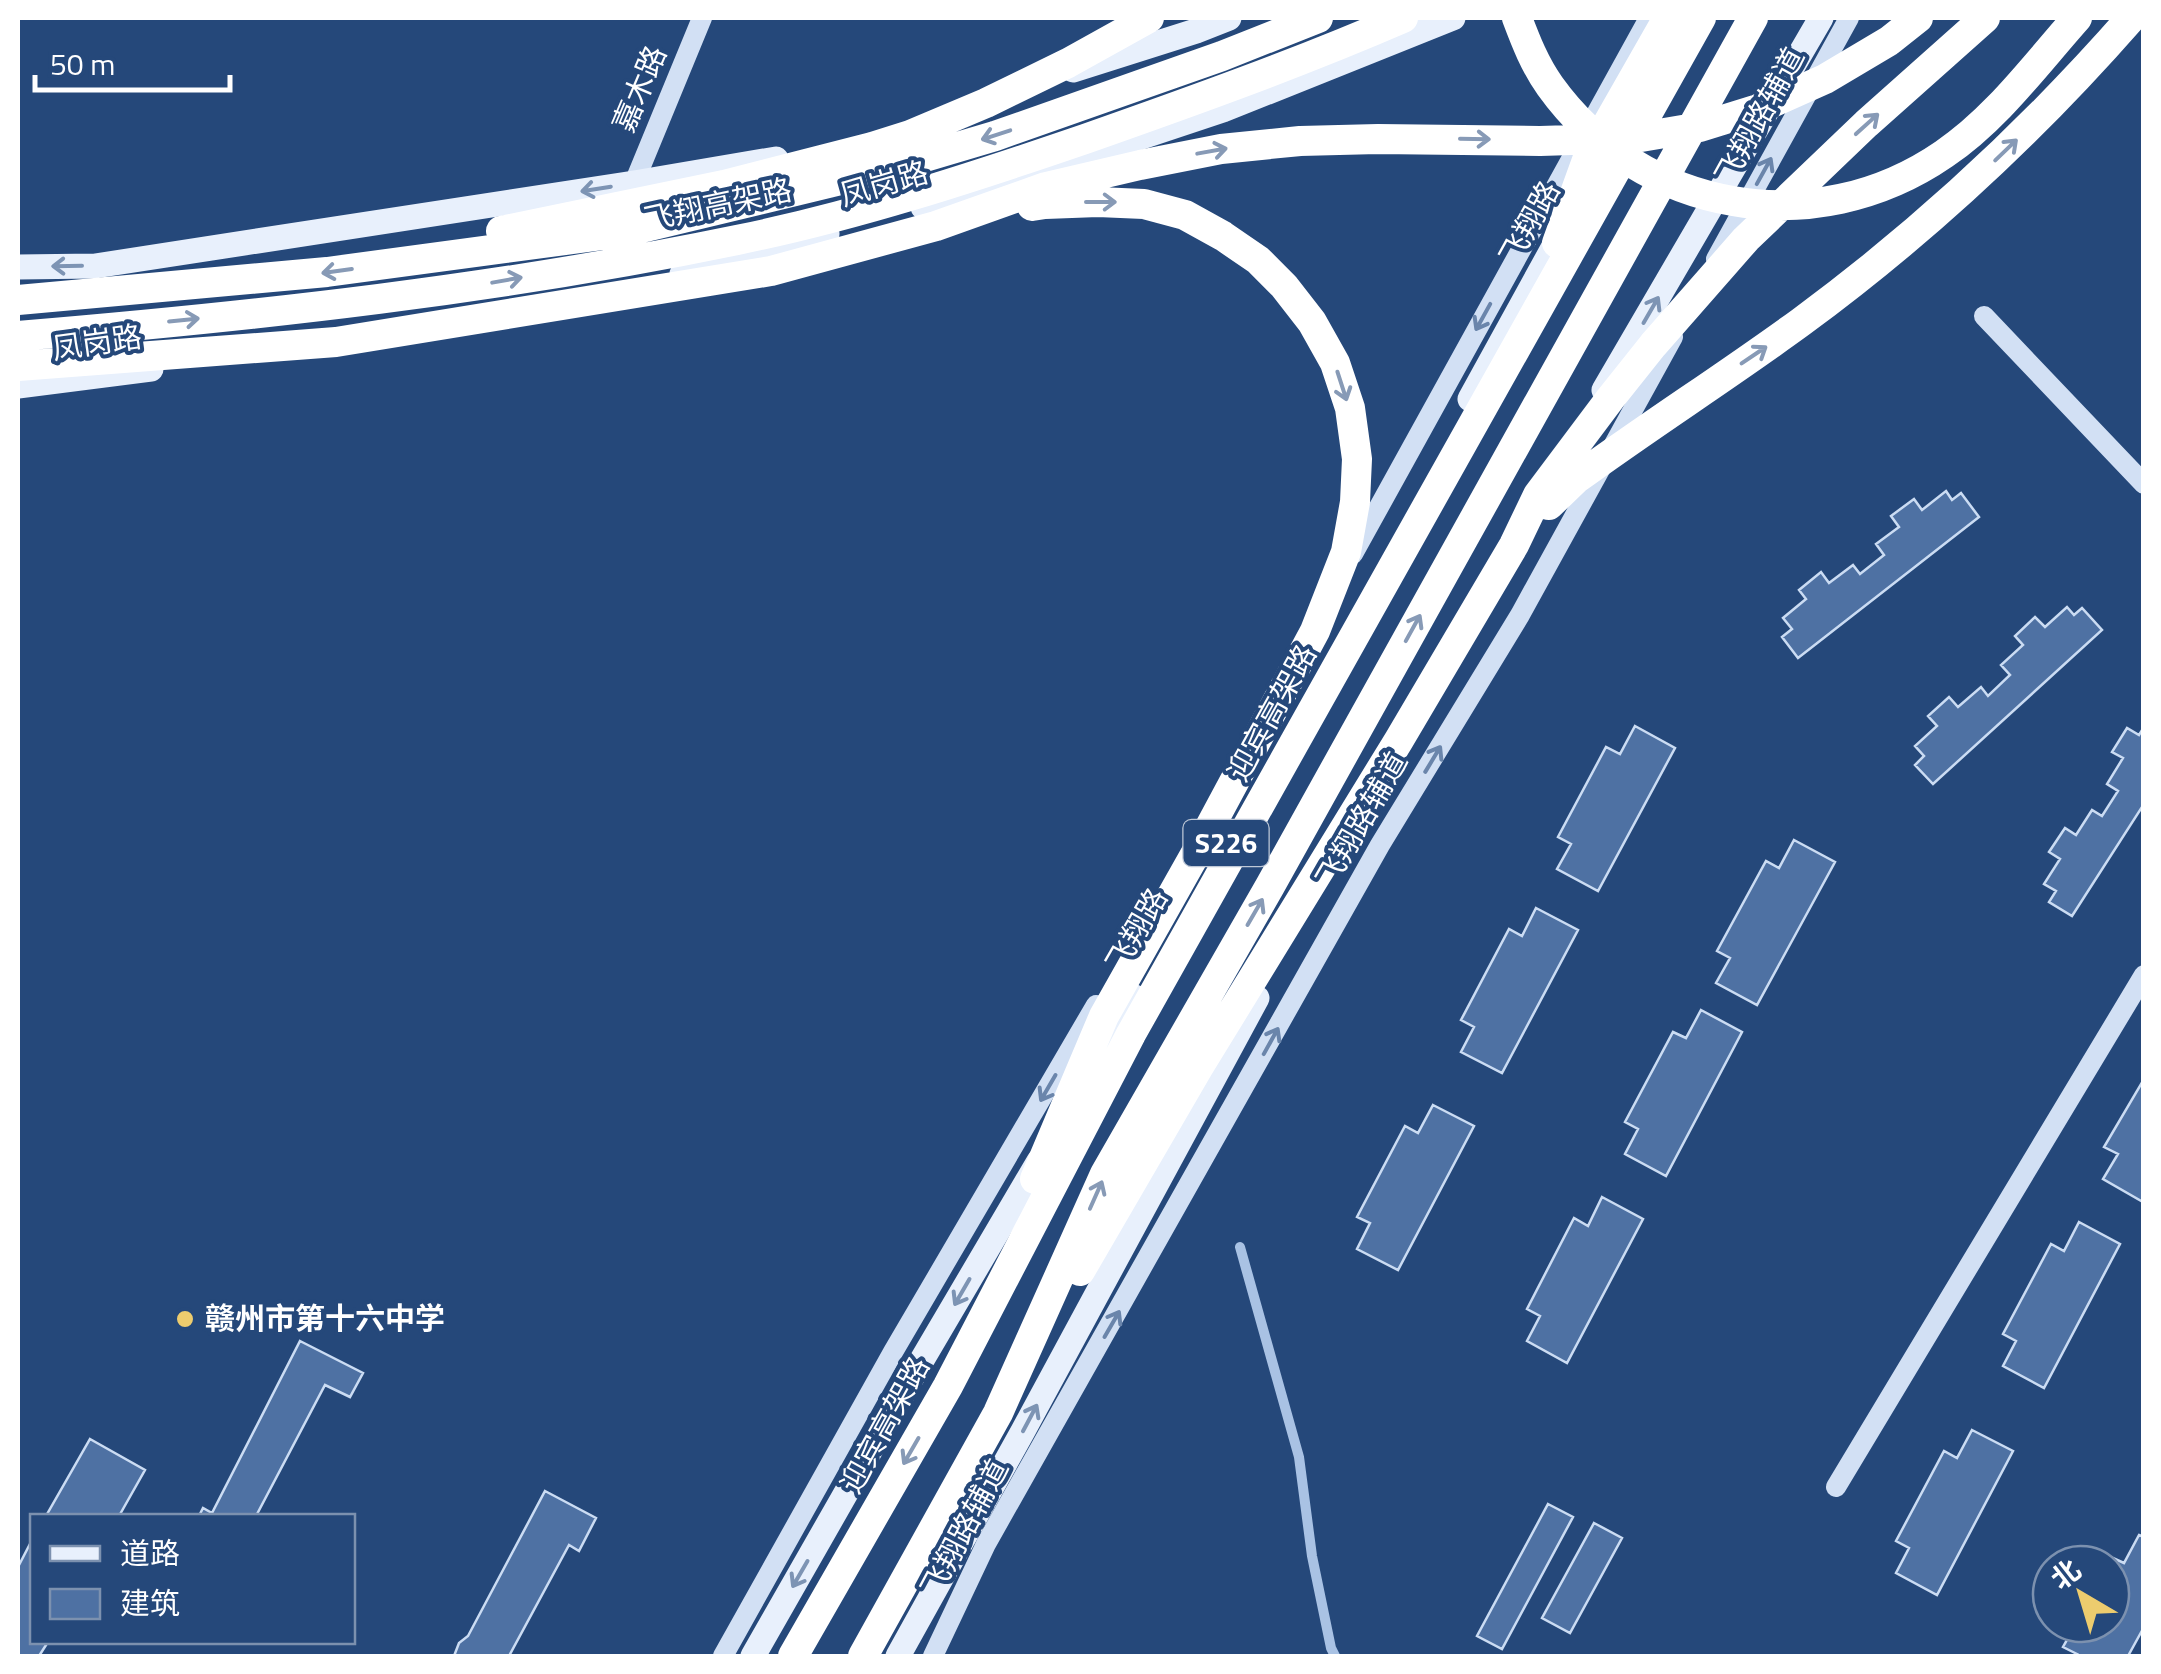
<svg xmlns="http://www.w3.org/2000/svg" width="2161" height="1674" font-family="'Titillium Web','Noto Sans SC',sans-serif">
<rect width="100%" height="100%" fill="#25487a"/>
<!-- building -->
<path fill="#4e71a3" stroke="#cbdcf3" stroke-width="2.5" d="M1946 491 1952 500 1961 493 1979 517 1798 658 1782 637 1792 629 1783 618 1806 599 1799 590 1821 572 1829 583 1853 565 1860 574 1884 555 1876 544 1899 527 1891 516 1914 499 1922 510Z
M2067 607 2074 615 2082 608 2102 630 1933 784 1915 765 1924 756 1915 746 1937 726 1928 716 1949 697 1958 707 1981 687 1988 696 2010 675 2001 665 2023 645 2015 636 2035 617 2045 627Z
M1635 726 1675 748 1598 891 1557 869 1571 844 1558 837 1606 747 1620 754Z
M2144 727V804L2072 916 2049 902 2056 891 2044 884 2060 859 2049 852 2065 828 2076 835 2092 810 2102 816 2118 791 2107 784 2123 758 2112 752 2127 728 2139 735Z
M1794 840 1835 862 1757 1005 1716 983 1730 958 1717 951 1766 861 1779 868Z
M1536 908 1578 930 1502 1073 1461 1052 1474 1027 1461 1020 1509 929 1522 936Z
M1701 1010 1742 1032 1666 1176 1625 1154 1638 1129 1625 1122 1673 1032 1686 1038Z
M2144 1079V1202H2143L2103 1179 2118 1154 2104 1147Z
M1433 1105 1474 1126 1398 1270 1357 1249 1370 1223 1357 1217 1405 1126 1418 1133Z
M1602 1197 1643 1219 1567 1363 1527 1341 1540 1316 1527 1309 1574 1218 1588 1226Z
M2079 1222 2120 1244 2044 1388 2003 1366 2016 1341 2003 1334 2051 1244 2064 1251Z
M300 1341 363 1373 350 1397 325 1385 256 1516H199L203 1508 212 1513Z
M1972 1430 2013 1451 1937 1595 1896 1573 1909 1548 1896 1541 1944 1451 1957 1458Z
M90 1439 145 1470 119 1516H46Z
M545 1491 596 1518 579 1551 569 1545 509 1656H454L459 1643 468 1636Z
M1548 1504 1573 1517 1502 1649 1477 1636Z
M1594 1523 1622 1538 1570 1633 1542 1618Z
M2139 1535 2144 1537V1627L2128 1656H2075L2077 1654 2063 1647 2076 1624H2111V1564H2107L2111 1557 2124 1563Z
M32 1540V1642H48L39 1656H18V1567Z"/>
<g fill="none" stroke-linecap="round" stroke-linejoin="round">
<!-- street -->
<path stroke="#a9c2e4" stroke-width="10" d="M1240 1247 1299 1457 1312 1556 1331 1648 1335 1656"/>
<!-- secondary -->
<path stroke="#d2e0f4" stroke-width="20" d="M634 183 702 18
M1716 259 1849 18
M1984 316 2144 484
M1353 554 1649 18
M1836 1487 2144 975
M723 1656 893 1352 1096 1005
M933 1656 986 1544 1380 845 1520 615 1673 337"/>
<!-- primary -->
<path stroke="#e8f0fc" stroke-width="25" d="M1073 70 1196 31 1229 18
M923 207 979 191 1223 110 1453 18
M18 267 95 266 634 183 776 159
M682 274 827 234
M18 386 151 369
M1604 390 1821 18
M1470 399 1564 228
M1095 1066 1135 997
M753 1656 919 1365 1039 1161
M898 1656 1023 1431 1257 998"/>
<!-- highway -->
<path stroke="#fff" stroke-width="30" d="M1517 18C1526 42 1535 65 1550 86 1641 213 1815 243 1944 154 1996 119 2036 64 2077 18
M1032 206 1045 204 1098 202 1144 204 1185 215 1223 236 1258 260 1284 286 1312 322 1335 363 1350 408 1357 459 1355 502 1346 552 1315 631 1197 851 1104 1016 1035 1179
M501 231 724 185 872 147 910 135 986 103 1068 63 1149 18
M1557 243 1587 160 1668 18
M18 300 327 272 625 232 874 172 995 136 1222 56 1318 18
M18 336C259 316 500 289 737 240 855 216 971 178 1085 139 1193 101 1299 63 1403 18
M18 366 336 342 771 271 936 226 1046 187 1140 165 1221 149 1300 141 1378 139 1540 141 1635 138 1700 127 1758 109 1825 79 1889 41 1918 18
M1549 505 1576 479C1650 425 1727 376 1801 322 1922 233 2032 131 2131 18
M1080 1271 1198 1068 1399 740 1514 545 1538 495 1610 399 1653 345 1746 239 1866 124 1985 18
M793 1656 948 1386 1131 1034 1701 18
M863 1656 998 1413 1105 1174 1270 886 1753 18"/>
</g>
<!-- one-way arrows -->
<defs><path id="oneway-shaft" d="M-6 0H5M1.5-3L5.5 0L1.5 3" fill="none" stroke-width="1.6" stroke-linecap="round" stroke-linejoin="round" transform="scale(2.5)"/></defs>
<g stroke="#879ab6">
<use href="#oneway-shaft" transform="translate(1867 124) rotate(-42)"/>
<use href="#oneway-shaft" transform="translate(996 135) rotate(162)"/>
<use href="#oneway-shaft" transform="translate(1475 139) rotate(1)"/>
<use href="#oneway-shaft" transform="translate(2006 150) rotate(-44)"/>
<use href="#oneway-shaft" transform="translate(1212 151) rotate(-10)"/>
<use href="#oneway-shaft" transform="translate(1101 202)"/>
<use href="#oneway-shaft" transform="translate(337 271) rotate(172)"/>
<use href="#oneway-shaft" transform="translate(507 280) rotate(-10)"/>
<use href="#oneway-shaft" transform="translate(184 320) rotate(-6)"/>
<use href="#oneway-shaft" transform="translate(1754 355) rotate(-34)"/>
<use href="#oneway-shaft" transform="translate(1342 386) rotate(72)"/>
<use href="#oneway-shaft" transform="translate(1413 628) rotate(-61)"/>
<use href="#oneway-shaft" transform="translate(1255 912) rotate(-60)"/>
<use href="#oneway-shaft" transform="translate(1096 1195) rotate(-66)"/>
<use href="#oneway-shaft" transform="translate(911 1451) rotate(120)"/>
</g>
<g stroke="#6a85ab">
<use href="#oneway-shaft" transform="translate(1764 171) rotate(-61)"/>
<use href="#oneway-shaft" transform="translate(1483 317) rotate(119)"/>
<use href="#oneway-shaft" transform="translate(1433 759) rotate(-59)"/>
<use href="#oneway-shaft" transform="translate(1271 1041) rotate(-61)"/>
<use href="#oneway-shaft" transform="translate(1048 1088) rotate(120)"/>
<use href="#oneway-shaft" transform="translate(1112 1324) rotate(-60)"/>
</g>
<g stroke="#7d94b4">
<use href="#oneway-shaft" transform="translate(596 189) rotate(171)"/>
<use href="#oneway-shaft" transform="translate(67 266) rotate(179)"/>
<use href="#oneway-shaft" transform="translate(1651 310) rotate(-60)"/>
<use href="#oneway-shaft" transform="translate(962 1292) rotate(120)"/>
<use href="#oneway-shaft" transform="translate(1030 1418) rotate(-62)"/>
<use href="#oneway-shaft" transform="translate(800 1574) rotate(120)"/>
</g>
<!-- markers -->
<circle fill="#edcc6e" stroke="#25487a" stroke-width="4" cx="185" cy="1319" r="10"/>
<g text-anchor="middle" stroke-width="8" stroke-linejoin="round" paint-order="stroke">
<!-- shield labels -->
<rect fill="#25487a" stroke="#bec8d7" stroke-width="2.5" x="1183.5" y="820" width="85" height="46" rx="8"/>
<g font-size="28" font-weight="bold" fill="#fff">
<text x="1226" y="853">S226</text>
</g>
<!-- street labels -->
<g font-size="30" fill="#fff" stroke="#25487a">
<text transform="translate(640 89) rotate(-67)" y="10">嘉木路</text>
<text transform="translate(1760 116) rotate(-61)" y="10">飞翔路辅道</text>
<text transform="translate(884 184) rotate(-16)" y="10">凤岗路</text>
<text transform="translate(718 205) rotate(-12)" y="10">飞翔高架路</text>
<text transform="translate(1530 223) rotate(-61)" y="10">飞翔路</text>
<text transform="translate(97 343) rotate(-8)" y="10">凤岗路</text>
<text transform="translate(1272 713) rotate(-61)" y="10">迎宾高架路</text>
<text transform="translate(1362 820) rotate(-60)" y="10">飞翔路辅道</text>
<text transform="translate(1137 930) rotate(-60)" y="10">飞翔路</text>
<text transform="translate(885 1425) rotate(-61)" y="10">迎宾高架路</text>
<text transform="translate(965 1528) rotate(-62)" y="10">飞翔路辅道</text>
</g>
<!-- poi labels -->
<g font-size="30" font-weight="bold" fill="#fff" stroke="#25487a" text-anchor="start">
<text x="205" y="1329">赣州市第十六中学</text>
</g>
</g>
<!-- border -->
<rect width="2161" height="1674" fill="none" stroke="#ffffff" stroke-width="40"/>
<!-- legend -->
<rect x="30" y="1514" width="325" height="130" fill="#25487a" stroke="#7c91af" stroke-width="2.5"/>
<rect x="50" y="1546" width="50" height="15" fill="#e8f0fc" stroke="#7c91af" stroke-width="2.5"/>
<text x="120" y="1564" font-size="30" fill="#ffffff">道路</text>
<rect x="50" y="1589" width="50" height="30" fill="#4e71a3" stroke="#7c91af" stroke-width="2.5"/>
<text x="120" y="1614" font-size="30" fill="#ffffff">建筑</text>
<!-- north arrow -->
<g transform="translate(2081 1594) rotate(322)"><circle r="48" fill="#25487a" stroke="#7c91af" stroke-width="2.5"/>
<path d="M0-8L18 38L0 25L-18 38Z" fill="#edcc6e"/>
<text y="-15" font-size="28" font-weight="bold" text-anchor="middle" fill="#ffffff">北</text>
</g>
<!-- scale -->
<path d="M35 75v15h195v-15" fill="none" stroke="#ffffff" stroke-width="5"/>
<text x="50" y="75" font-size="30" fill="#ffffff" stroke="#25487a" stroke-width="8" paint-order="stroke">50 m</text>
</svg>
